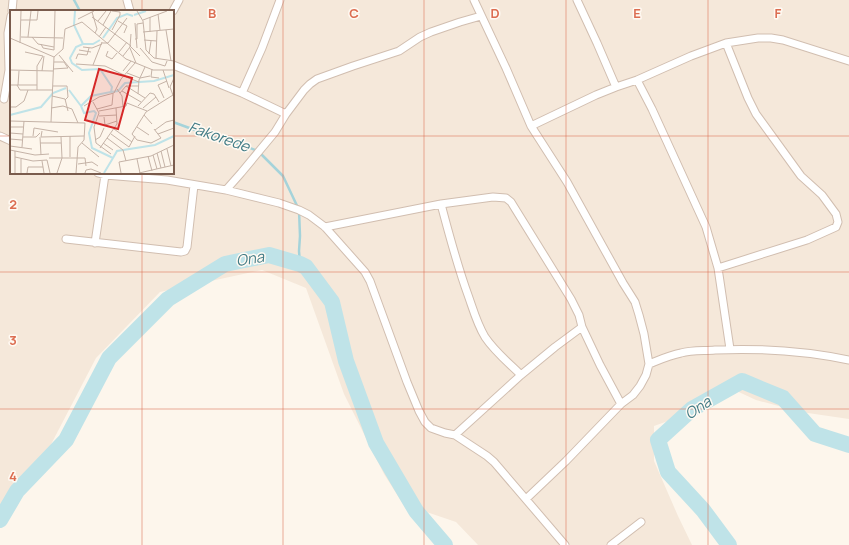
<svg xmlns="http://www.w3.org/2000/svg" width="849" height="545" font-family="Manrope,sans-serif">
<rect width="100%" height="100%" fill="#fdf6ec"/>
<!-- residential -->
<path fill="#f5e8da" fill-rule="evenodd" d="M0 0H849V419L801 412 756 400 728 387 682 416 654 426V461L678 516 692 545H478L456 522 403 504 384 474 344 394 306 288 262 270 160 292 96 358 34 477 0 518ZM11 11H173V173H11Z"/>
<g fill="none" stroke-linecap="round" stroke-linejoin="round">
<!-- stream -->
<path stroke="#a5d3da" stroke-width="2.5" d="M74 0 80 11
M173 122 222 140 239 144 258 151 283 176 299 210 300 236 299 251 300 264"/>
<!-- river -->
<path stroke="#bfe3e8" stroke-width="16" d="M0 520 17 491 66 440 109 358 168 299 225 264 269 255 300 264 306 267 332 302 346 361 376 443 416 511 445 545
M729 545 703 510 668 472 658 440 692 409 742 381 783 398 815 434 849 445"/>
<defs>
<path id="minor" d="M127 0 130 11
M474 0 506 68 531 126 567 182 623 283 635 302 639 315 644 334 649 364 646 375 640 386 633 395 621 404 566 461 526 499
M577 0 597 43 616 87
M12 11 13 0
M173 11 179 0
M173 65 242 93 286 114
M637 80 652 109 706 227 718 268 730 349
M242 93 262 48 280 0
M4 99 9 70 8 33 11 16
M531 126 596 95 616 87 637 80 691 56 726 43 758 38H771L783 40 849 61
M0 136 11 141
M98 173 105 175 167 180 226 190 279 203 299 210 309 215 325 227 365 272 370 281 407 382 419 411 425 422 431 428 445 433 455 435 487 456 494 462 565 545
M226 190 241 173 275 132 286 114 304 90 310 84 317 79 353 66 399 51 420 37 431 32 460 22 481 16
M441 204C449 234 457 265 468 295 473 309 477 324 485 337 495 352 509 363 521 375
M325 227 441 204 493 197 506 198 511 202 571 299 579 315 582 327 600 365 621 404
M66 239 181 252 185 251 187 247 194 185
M95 243 105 175
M718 268 807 240 836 227 838 222 836 214 822 195 801 176 756 114 748 98 726 43
M649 364C659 360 670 355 681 353 692 350 704 351 715 350 760 348 805 351 849 360
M455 435 521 375 555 347 582 327
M611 545 641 522"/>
</defs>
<!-- minor casing -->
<use href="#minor" stroke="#d1beb0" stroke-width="9"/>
<!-- minor -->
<use href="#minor" stroke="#fff" stroke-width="7"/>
</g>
<!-- grid -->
<path fill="none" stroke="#dc6d51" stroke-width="1" stroke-opacity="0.55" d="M142 0V11M283 0V545M424 0V545M566 0V545M708 0V545M0 136H11M173 136H849M142 173V545M0 272H849M0 409H849"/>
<g text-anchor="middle" stroke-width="3" stroke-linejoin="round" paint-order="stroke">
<!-- water labels -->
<g font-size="15" font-style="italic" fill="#437c86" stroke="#fffaf3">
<text transform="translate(219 137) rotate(19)" y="5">Fakorede</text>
<text transform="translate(250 259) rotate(-10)" y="5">Ona</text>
<text transform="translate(698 408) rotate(-34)" y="5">Ona</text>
</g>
</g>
<!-- overview -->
<g transform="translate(10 10)">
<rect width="164" height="164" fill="#fdf6ec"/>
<path fill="none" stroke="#bfe3e8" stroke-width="2" d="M65 1 64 15 73 34 66 37 60 48 62 53 72 60 90 59 102 77 101 82 81 86 71 96 74 103 84 101 86 103 79 123 82 138 103 148 94 163M124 5 136 1M93 28 107 8 117 4 123 6M73 34H83L90 30M59 80 71 96M101 82 108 81 115 73 144 71 164 65M0 105 31 97 43 83 56 78M103 148 107 141 145 135 164 126"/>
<path fill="none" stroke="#c5b3a7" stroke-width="1" d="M127 1 133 11 136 40 144 48 164 51M82 2 87 19 85 23M148 4 150 20M82 7 121 36M68 9 84 1M11 10H27L28 1M133 10 157 1M88 11 96 1M108 11 117 16 114 23M125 13 127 38M93 15 101 1M102 20 110 5V2L102 1M156 20 161 51M133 22 164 19M140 22V7M11 27 53 28M18 27 21 1M22 27 28 34 44 37M89 27 96 17M0 28 44 47 53 39 55 19 72 12 116 49 143 60H164M125 29H127V14L133 13M134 30 147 31M10 33 11 1M92 33H98L117 8M31 34 33 38 44 40 45 1M120 36 130 46M73 37 82 38 92 34M120 38 126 53M130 38 142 52 155 56 157 51M69 40 81 42M98 41 96 46 102 49 107 43M15 42 33 46M109 42 117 32M139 44 141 31M49 45 63 62M113 46 120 37 121 24M146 48 147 21M66 49 68 44 77 45 79 38M66 54 95 56 114 65M83 55 92 32M43 59 58 58 54 52H44M142 59 141 67 149 68M0 60 43 61M153 60 159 78M32 61 34 46M113 61 121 51M117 63 130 68 140 66M116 67 129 72M164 68 160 77 164 88M0 75H27M7 75 10 80H42M8 75 9 61M43 76H57L58 87 55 90M116 76 135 88M107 79 112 86 113 97M27 80V56L33 46M112 81 131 92M110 83 116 76H129M128 84 129 70 135 57M42 86 55 89 58 101M154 88 148 75 157 71M83 92 89 103 84 117 86 133 101 144M53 96 62 99 68 113M74 96 89 87 104 83 111 69 125 53M128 96 140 83 144 84 149 92M0 97H6L14 91 18 80M41 98 53 96M133 98 146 87M87 99 102 95 103 84M89 101 116 96 117 93 137 101M134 105 142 114M89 106 107 105M94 107 95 115 107 111M0 111 75 113 74 130 68 137 66 163M41 112 44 47M0 117H13M127 117 139 125M104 119 122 132M144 119 151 128 141 133 127 130 122 124 136 102 163 85M145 120 156 112 164 110M32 121 31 127 74 126M0 123 13 124M101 124 119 137 125 126M148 124 164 118M23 126 24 118 48 122M60 126V147M13 127H26L30 123M30 127 31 145M97 128 113 140 116 151M0 129 12 130M85 130 90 127 94 118M30 133H51M72 133 89 147M93 133 103 140M0 136 22 139M12 137 14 111M90 138 107 114 106 98M157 139 161 156M0 140 25 145 39 144M151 141 155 157M147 143 151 158M143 145 147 159M138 146 142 161M5 147 23 151 37 150 40 163M39 148H68M68 148H75L76 156M11 149V163M127 149 130 163M32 151 34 163M68 154 82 152 88 156M5 163V141M17 163 18 157H33M47 163 52 148 51 127M75 163 76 160 81 159 91 163M111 163 109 152 141 146 164 135M129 163 164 155"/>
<path fill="#d62828" fill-opacity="0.15" stroke="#d62828" stroke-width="2" d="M89 59 122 68 108 119 75 110Z"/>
<rect width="164" height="164" fill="none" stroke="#7a5c4d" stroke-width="2"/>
</g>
<g font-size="13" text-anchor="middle" font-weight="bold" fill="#dc6d51" stroke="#fffaf3" stroke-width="3" stroke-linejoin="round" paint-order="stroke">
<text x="212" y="18">B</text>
<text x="354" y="18">C</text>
<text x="495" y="18">D</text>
<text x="637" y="18">E</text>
<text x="778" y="18">F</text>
<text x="13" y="209">2</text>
<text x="13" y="345">3</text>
<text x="13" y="481">4</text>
</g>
</svg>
